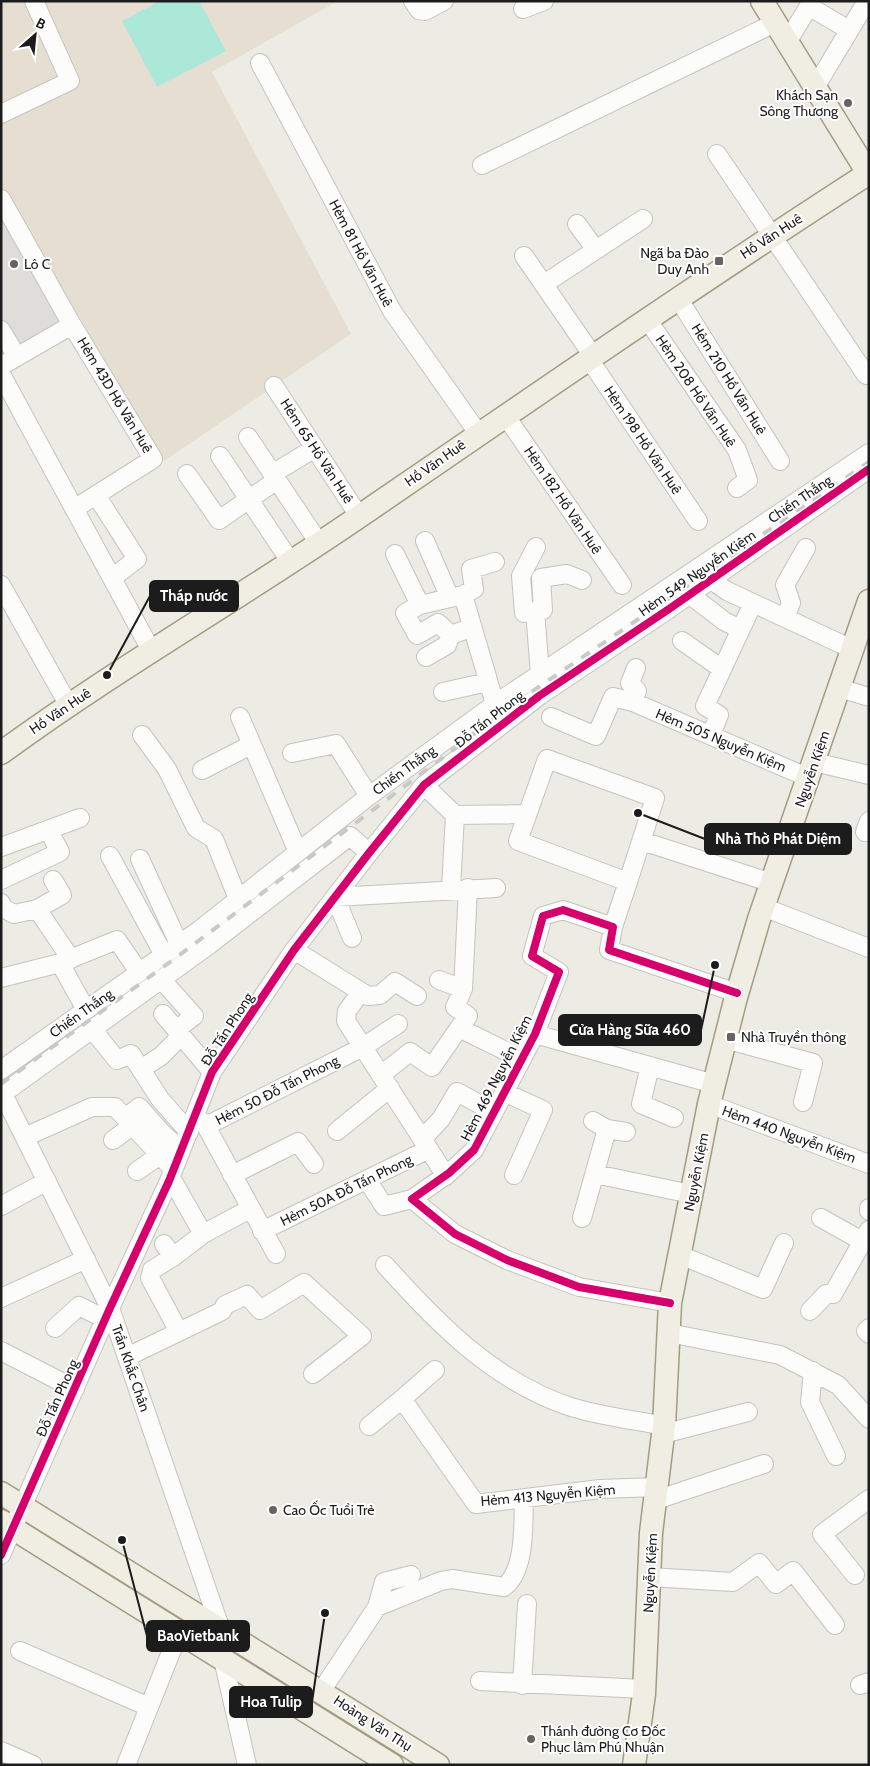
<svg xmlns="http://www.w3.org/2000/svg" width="870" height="1766" font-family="Cabin,sans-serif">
<rect width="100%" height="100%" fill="#ecebe4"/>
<!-- residential -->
<path fill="#deddda" d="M1 184 80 319 1 364Z"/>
<!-- military -->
<path fill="#e7ded2" d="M1 1H338L212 72 351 334 164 461 1 184Z"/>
<!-- pitch -->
<path fill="#ace8d8" d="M160 1H199L226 51 157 87 122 21Z"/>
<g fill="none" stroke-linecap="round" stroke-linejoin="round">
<defs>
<path id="minor" d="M413 1 419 10 425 11 444 1
M810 7 849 30
M523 9 544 1
M786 44 812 1
M260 63 392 311 478 433
M814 89 867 1
M1 114 70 81 34 1
M717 154 866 375
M482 165 775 23
M1 199 72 325 153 459 74 509
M577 224 596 250
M524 256 593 356
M544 284 643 219
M678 298 780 461
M647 319 737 450 748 480 737 488
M1 330 17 357
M589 359 698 521
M1 366 72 325
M1 374 152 652
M274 386 359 516
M505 415 622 585
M248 437 319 543
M220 456 290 561
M187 474 219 520 277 480
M272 474 315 448
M96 495 137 559 112 578
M425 541 450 598 463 595 495 704
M395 554 420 605 450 598
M710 579 727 591 852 649
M1 585 68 704
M689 594 724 621 740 629
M463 595 474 589 471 569 495 562
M420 605 405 613 417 635 438 623 451 635
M535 611 524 613 521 576 536 547
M785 618 791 603 785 585 806 548
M682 641 722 669
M426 657 447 645 451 635 462 631
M540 674 535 611 543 610 541 578 567 574 582 580
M839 688 869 697
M443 692 488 682
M633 702 637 691 630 683 636 668
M240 717 298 852
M551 717 596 736 613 697 633 702 809 778
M142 735 167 769 196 828 214 839 238 899
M711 735 719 715 705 706 753 603
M292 753 336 744 369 796
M547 759 655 798 628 882 518 841Z
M814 762 869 775
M202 770 251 745
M424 785 455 815 451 889
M455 815 527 814
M865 832 869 821
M642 841 772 883
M1 847 80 818
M110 856 164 955
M140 859 179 944
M1 880 60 852 49 831
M53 880 62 895 37 909 71 959
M468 888 463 989 455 1007 468 1016 459 1028 522 1059
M1 903 3 908 14 914 37 909
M763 907 869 948
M613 927 628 882
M352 938 335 897 496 888
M294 950 368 996 380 995 395 982 417 996
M60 963 86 1010
M1 978 60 963 117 940 139 972
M161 979 194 1016 176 1030
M439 980 463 989
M361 992 347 1011 346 1021 446 1176
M163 1014 212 1072
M92 1029 117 1060 131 1054 160 1099 189 1132
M535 1034 714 1084
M725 1039 813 1063 803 1102
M650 1066 641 1104 674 1118
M141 1069 161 1056 181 1036
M1 1070 198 931 369 796 495 704 869 453
M381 1075 410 1052 432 1067 459 1028
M1 1090 110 1308 221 1630
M504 1092 543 1110 514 1175
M1 1095 209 945 350 836 369 853
M709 1104 869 1164
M125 1118 139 1107 162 1133 181 1150
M194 1118 203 1122 206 1126 363 1047 398 1024
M593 1121 607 1129 626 1132
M206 1126 276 1254
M337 1131 390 1088
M25 1137 92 1107H115L173 1169
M422 1139 441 1119 457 1092 494 1112
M113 1140 132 1126
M137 1171 160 1155
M595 1174 691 1194
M232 1175 298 1142 314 1164
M367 1180 384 1206 412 1199 449 1173 474 1150 535 1034 559 972 532 956 543 916 563 910 613 927 609 950 737 993
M169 1181 174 1183 203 1234 250 1209
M412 1199 455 1234 507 1260 579 1287 670 1303
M1 1206 47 1181
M869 1208V1211
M582 1218 607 1129
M821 1218 862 1241
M262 1231 429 1149
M164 1244 173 1257 152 1270 150 1278 179 1332
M680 1255 763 1289 784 1243
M173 1257 203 1234
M385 1265C437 1323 494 1382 571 1407 600 1416 634 1420 664 1426
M1 1298 86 1259
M810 1311 826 1294H833L869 1230
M55 1328 79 1306 105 1319
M869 1328 866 1331 869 1334
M669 1333 780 1355 838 1385 869 1419
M1 1351 75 1389
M127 1357 222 1311 225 1305 247 1295 260 1310 304 1283 362 1336 313 1374
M435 1370 402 1399 476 1504 600 1489 657 1487
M813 1371 810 1402 836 1456
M369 1426 402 1399
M663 1434 748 1412
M656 1500 764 1464
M1 1555 110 1308 169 1181 212 1072 294 950 369 853 424 785 539 696 669 609 869 469
M855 1575 822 1534 869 1499
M649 1577 733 1582 759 1563 776 1584 793 1571 835 1625
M377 1607 441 1581 452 1579 504 1587C526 1571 523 1523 524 1498
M20 1651 149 1707
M223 1659 247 1765
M480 1681 644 1689
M522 1685 527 1604
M860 1685 869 1682
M322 1690 377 1607 384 1582 411 1575
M1 1751 33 1765
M126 1765 179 1632"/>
<path id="major" d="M762 1 868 173
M1 753C117 668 242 597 360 516 529 400 697 284 869 173
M1 1493 438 1765
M1 1521 392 1765
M634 1765 644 1694 651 1533 664 1426 670 1303 709 1104 735 1001 759 919 869 601"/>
</defs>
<!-- minor casing -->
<use href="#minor" stroke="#c4c3c0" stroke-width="20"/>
<!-- major casing -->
<use href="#major" stroke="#a29d81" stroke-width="25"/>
<!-- minor -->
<use href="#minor" stroke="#fcfcfb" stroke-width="18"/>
<!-- major -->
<use href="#major" stroke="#f0eee3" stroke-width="22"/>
<!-- rail -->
<path stroke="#c9c9c8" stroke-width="4" stroke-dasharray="10 10" stroke-linecap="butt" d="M1 1084 177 957 521 699 869 462"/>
<defs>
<path id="cycleway" d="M670 1303 579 1287 507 1260 455 1234 412 1199 449 1173 474 1150 535 1034 559 972 532 956 543 916 563 910 613 927 609 950 737 993
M1 1555 110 1308 169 1181 212 1072 294 950 369 853 424 785 539 696 669 609 869 469"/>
</defs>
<!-- cycleway casing -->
<use href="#cycleway" stroke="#fff" stroke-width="11"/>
<!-- cycleway -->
<use href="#cycleway" stroke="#d6006c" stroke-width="8"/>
</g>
<!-- markers -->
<g fill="#656462" stroke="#fff" stroke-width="2">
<circle cx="848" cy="103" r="5"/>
<rect x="714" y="256" width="10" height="10" rx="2.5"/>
<circle cx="14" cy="264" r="5"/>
<rect x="726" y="1032" width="10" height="10" rx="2.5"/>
<circle cx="273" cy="1510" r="5"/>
<circle cx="531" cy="1739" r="5"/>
</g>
<g text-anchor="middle" stroke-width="4" stroke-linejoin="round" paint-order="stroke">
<!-- poi labels -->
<g font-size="14" fill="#1c1c1c" stroke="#fff" text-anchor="start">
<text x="838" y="100" text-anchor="end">Khách Sạn<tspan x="838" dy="16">Sông Thương</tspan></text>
<text x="709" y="258" text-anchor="end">Ngã ba Đào<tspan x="709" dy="16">Duy Anh</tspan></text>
<text x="24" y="269">Lô C</text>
<text x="741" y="1042">Nhà Truyền thông</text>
<text x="283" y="1515">Cao Ốc Tuổi Trẻ</text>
<text x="541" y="1736">Thánh đường Cơ Đốc<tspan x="541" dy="16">Phục lâm Phú Nhuận</tspan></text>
</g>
<!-- street labels -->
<g font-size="14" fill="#1c1c1c" stroke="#fff">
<text transform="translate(771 236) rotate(-33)" y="5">Hồ Văn Huê</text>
<text transform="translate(361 253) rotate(62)" y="5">Hẻm 81 Hồ Văn Huê</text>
<text transform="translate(729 379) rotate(58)" y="5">Hẻm 210 Hồ Văn Huê</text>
<text transform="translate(696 391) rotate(56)" y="5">Hẻm 208 Hồ Văn Huê</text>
<text transform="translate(115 395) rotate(59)" y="5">Hẻm 43D Hồ Văn Huê</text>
<text transform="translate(643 440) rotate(56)" y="5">Hẻm 198 Hồ Văn Huê</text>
<text transform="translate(317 451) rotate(57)" y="5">Hẻm 65 Hồ Văn Huê</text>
<text transform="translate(435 463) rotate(-35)" y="5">Hồ Văn Huê</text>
<text transform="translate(800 499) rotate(-34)" y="5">Chiến Thắng</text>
<text transform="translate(563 500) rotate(56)" y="5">Hẻm 182 Hồ Văn Huê</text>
<text transform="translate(697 573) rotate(-35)" y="5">Hẻm 549 Nguyễn Kiệm</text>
<text transform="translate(60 711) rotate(-34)" y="5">Hồ Văn Huê</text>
<text transform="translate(489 719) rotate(-38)" y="5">Đỗ Tấn Phong</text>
<text transform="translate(721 740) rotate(23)" y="5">Hẻm 505 Nguyễn Kiệm</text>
<text transform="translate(812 769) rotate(-71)" y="5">Nguyễn Kiệm</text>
<text transform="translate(404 770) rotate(-36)" y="5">Chiến Thắng</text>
<text transform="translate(81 1013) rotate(-35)" y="5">Chiến Thắng</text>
<text transform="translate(227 1029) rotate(-57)" y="5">Đỗ Tấn Phong</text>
<text transform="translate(496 1078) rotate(-63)" y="5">Hẻm 469 Nguyễn Kiệm</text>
<text transform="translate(277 1090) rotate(-27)" y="5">Hẻm 50 Đỗ Tấn Phong</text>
<text transform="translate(789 1134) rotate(20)" y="5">Hẻm 440 Nguyễn Kiệm</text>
<text transform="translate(696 1172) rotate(-79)" y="5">Nguyễn Kiệm</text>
<text transform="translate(346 1190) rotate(-26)" y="5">Hẻm 50A Đỗ Tấn Phong</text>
<text transform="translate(131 1368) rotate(71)" y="5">Trần Khắc Chân</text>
<text transform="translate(57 1398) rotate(-66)" y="5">Đỗ Tấn Phong</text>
<text transform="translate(548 1495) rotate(-5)" y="5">Hẻm 413 Nguyễn Kiệm</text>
<text transform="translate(650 1573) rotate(-87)" y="5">Nguyễn Kiệm</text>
<text transform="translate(373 1723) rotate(33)" y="5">Hoàng Văn Thụ</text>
</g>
</g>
<!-- callouts -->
<path fill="none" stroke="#1c1c1c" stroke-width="2" d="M107 675L150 596M638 813L705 839M715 965L701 1030M122 1540L147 1636M325 1613L312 1702"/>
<g fill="#1c1c1c" stroke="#fff" stroke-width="2">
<circle cx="107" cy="675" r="5"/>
<circle cx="638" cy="813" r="5"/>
<circle cx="715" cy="965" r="5"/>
<circle cx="122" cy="1540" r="5"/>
<circle cx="325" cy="1613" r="5"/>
</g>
<g fill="#1c1c1c" stroke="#1c1c1c" stroke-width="2">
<rect x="150" y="581" width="88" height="30" rx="5"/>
<rect x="705" y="824" width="146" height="30" rx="5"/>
<rect x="559" y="1015" width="142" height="30" rx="5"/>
<rect x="147" y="1621" width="102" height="30" rx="5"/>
<rect x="230" y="1687" width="82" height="30" rx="5"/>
</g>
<g font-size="15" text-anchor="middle" font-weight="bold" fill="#fff">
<text x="194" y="601">Tháp nước</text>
<text x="778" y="844">Nhà Thờ Phát Diệm</text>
<text x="630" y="1035">Cửa Hàng Sữa 460</text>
<text x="198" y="1641">BaoVietbank</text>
<text x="271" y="1707">Hoa Tulip</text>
</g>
<!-- border -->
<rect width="870" height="1766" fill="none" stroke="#1c1c1c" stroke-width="5"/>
<!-- north arrow -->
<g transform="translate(35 35) rotate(27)" stroke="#ffffff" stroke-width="4" paint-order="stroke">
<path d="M0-4L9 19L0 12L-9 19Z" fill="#1c1c1c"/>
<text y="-8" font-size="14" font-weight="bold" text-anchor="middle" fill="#1c1c1c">B</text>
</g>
</svg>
